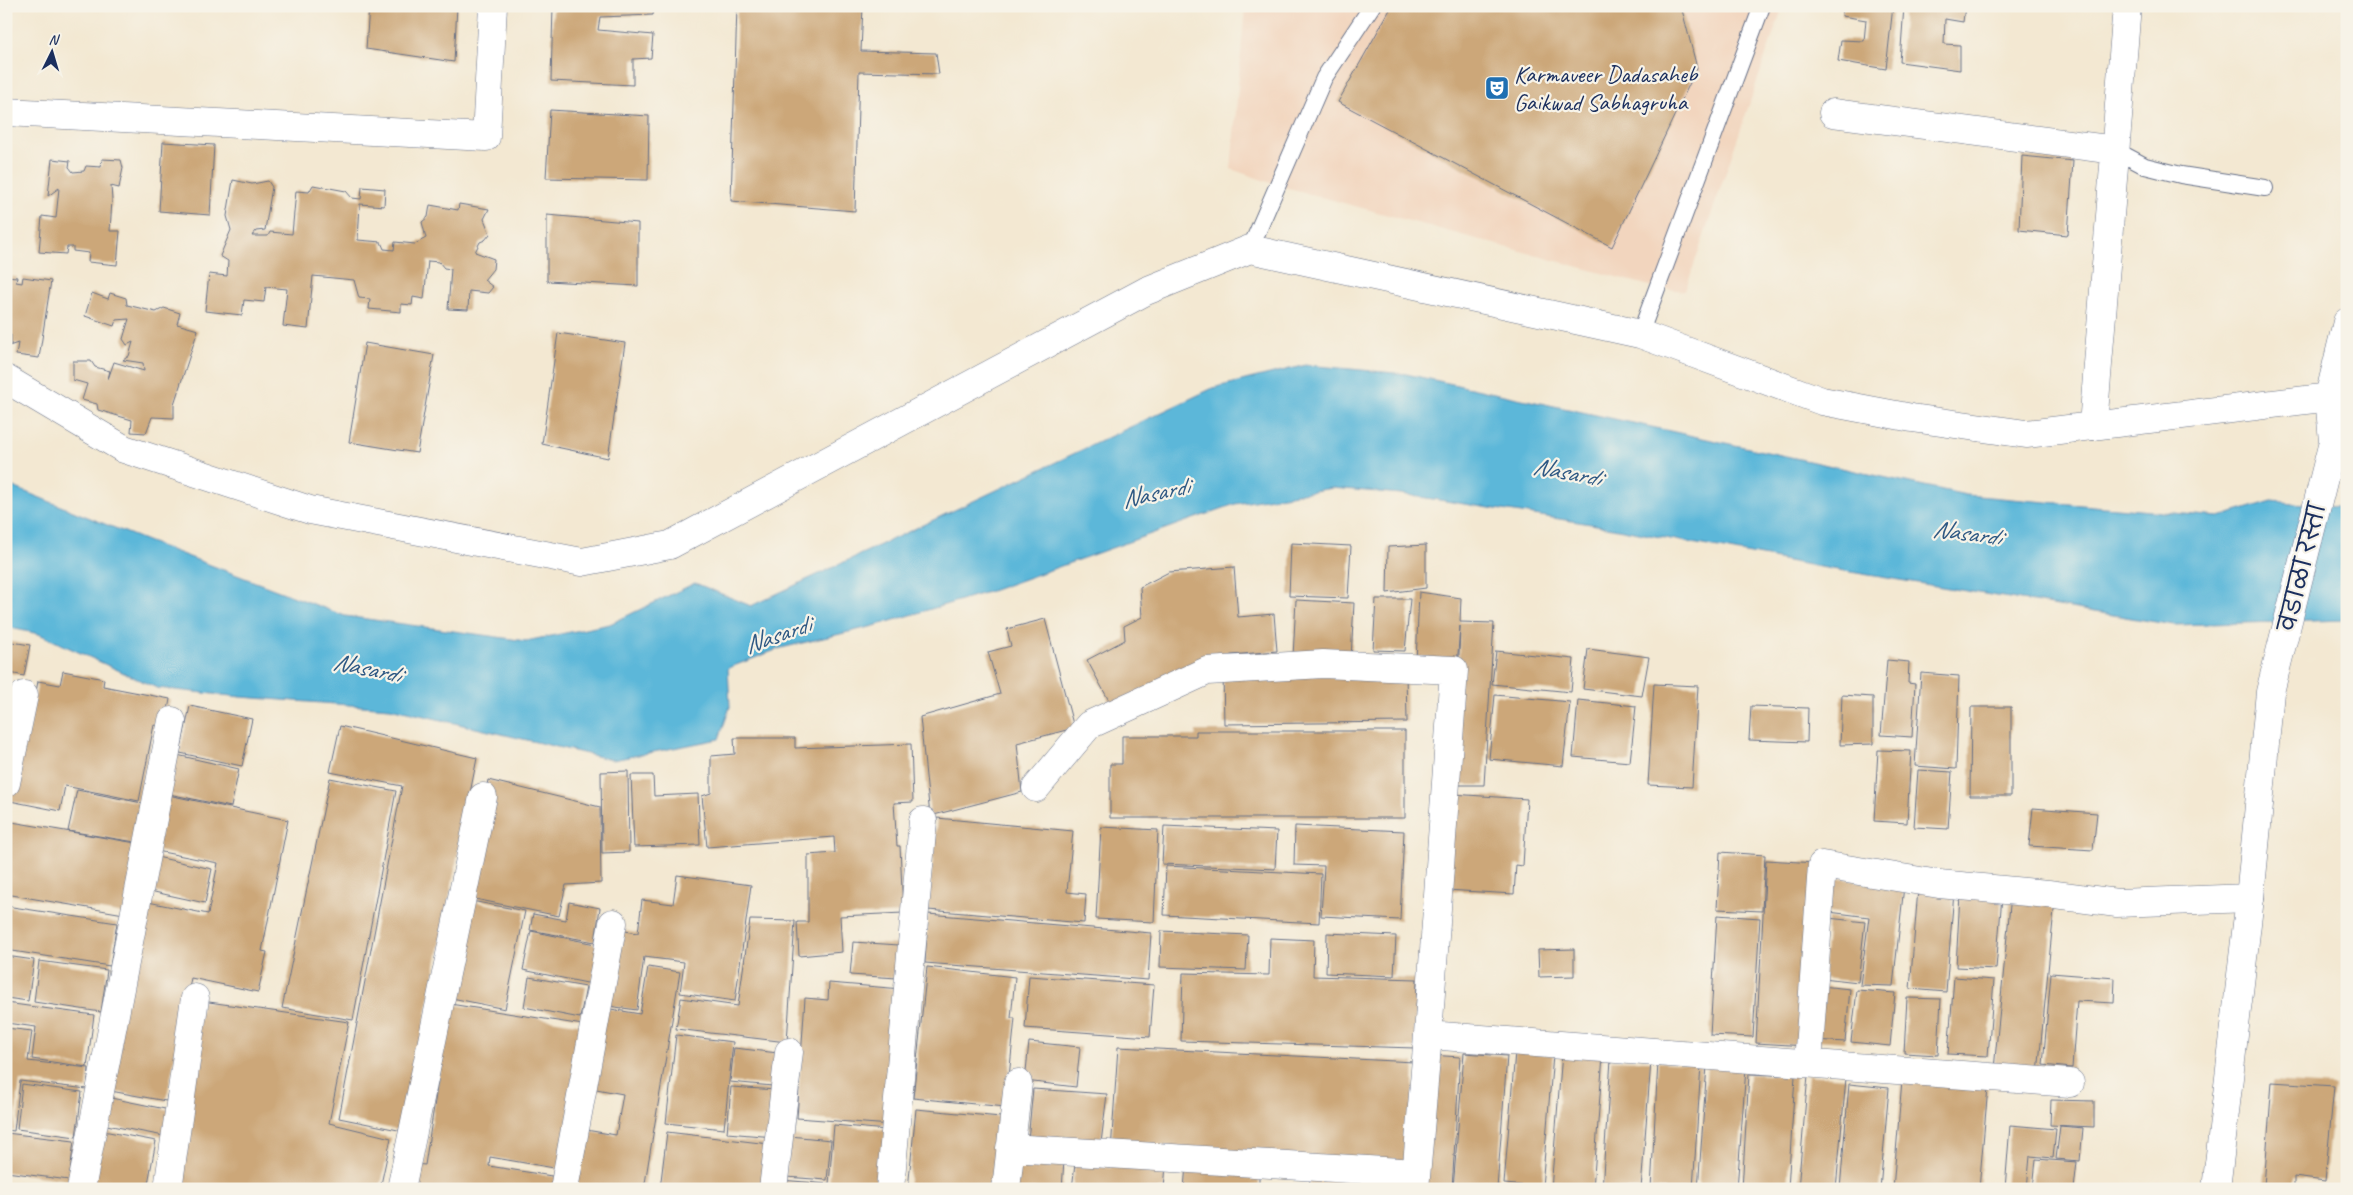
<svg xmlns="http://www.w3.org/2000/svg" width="2353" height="1195" font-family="Caveat,'Playpen Sans Deva',sans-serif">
<rect width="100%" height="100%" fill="#f7f3e8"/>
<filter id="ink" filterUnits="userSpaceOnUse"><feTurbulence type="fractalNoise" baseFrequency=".02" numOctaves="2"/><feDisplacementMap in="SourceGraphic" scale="10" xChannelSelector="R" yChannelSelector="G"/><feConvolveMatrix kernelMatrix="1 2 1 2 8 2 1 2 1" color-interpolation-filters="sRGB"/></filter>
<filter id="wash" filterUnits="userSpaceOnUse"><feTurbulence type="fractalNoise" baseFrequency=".0096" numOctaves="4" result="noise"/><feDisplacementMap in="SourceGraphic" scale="20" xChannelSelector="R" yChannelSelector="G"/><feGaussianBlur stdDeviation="1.12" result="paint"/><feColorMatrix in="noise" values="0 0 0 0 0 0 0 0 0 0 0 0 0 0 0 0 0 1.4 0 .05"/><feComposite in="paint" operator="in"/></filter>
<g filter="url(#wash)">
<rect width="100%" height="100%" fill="#f3e8d2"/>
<!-- built -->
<path fill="#f2d5be" d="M1245 6H1783L1685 291 1657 288 1277 185 1231 169Z"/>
<!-- water -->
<path fill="#5bb7d9" stroke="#3b739c" d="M1306 365 1406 374 1966 495 2219 517 2272 501 2347 508V620L2174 625 1820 567 1591 524 1401 494 1332 488 1235 504 991 591 874 626 781 648 728 668 730 707 719 739 613 760 390 708 241 697 157 688 39 634 6 627V484L147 541 345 616 526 641 610 624 695 583 751 606 1213 388Z"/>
<g id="blocks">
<!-- building -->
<path fill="#cca779" d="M369 6H457L454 62 366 49Z
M553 6H654L653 15 600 17 598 30 653 35 651 58 633 59V85L551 81Z
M737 6H863L861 51 936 53 939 74 859 72 855 211 731 201Z
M1392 6H1681L1697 68 1612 247 1338 102Z
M1843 6H1893L1886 69 1838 61 1841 40 1864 41 1866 20 1842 16Z
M1904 6H1965L1963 22 1945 19 1944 44 1960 45V70L1900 62Z
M550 110 649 116 648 180 546 178Z
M163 142 214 145 210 215 159 211Z
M2022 156 2073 161 2068 235 2019 230Z
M52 159 70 161 69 167 73 172 84 171 86 166 101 167 102 159 121 160 123 168 119 188 111 186 112 200 110 231H120L117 265 88 262 89 253 73 251V247H67L66 254 39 252 42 216 56 218 59 188 48 196Z
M233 180 252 184 268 181 272 187 265 230 256 231 252 236H268L270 232 292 234 296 191 309 192 313 185 346 191 352 198 361 199 362 187 385 189 384 206 360 204 358 240 381 242 384 249 394 250 395 242 415 244 426 238 422 222 428 217 430 205 458 210 459 204 489 209 484 219 490 234 485 240 480 242 475 252 494 259 493 269 484 280 493 287 488 293 469 291 468 310 448 309 451 269 444 268 439 262 428 261 424 299 413 297 412 305 401 304V312L369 309 370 299 359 298 354 280 313 276 308 329 283 326 287 289 266 287 264 302 244 300 242 315 205 311 209 274 227 276 228 261 220 256 231 230 227 216Z
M547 215 638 223V286L547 281Z
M6 276 17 277 16 282 22 283 23 277 51 281 39 358 16 355 18 343 6 347V345H11V335H6Z
M92 293 108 299 110 293 126 298 127 305 156 312 164 308 180 313 177 324 198 330 174 404V418L152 417 146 433 131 432 132 420 98 410 97 404 82 400 87 384 73 380V361H91L95 367 110 371 108 379 114 362 144 371 143 363 123 360 129 356 133 342 127 345 123 339 129 319 116 320 114 326 85 316Z
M558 333 625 343 608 458 542 444Z
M365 343 434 355 417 453 349 442Z
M1291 543 1351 546 1348 598 1289 596Z
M1426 545V588L1387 593 1388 547Z
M1234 567 1238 617 1274 614 1277 651 1231 655 1114 710 1087 660 1125 640 1124 626 1142 617 1140 587 1169 572Z
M1419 592 1461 598 1460 622 1494 623 1484 785H1454L1460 626 1457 667 1416 663Z
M1376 599H1410L1405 651 1373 650Z
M1296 600 1354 603 1351 659 1293 657Z
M1045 619 1074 728 1017 743 1022 792 930 816 920 717 1000 694 988 652 1011 646 1007 629Z
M6 641 30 645 24 676 6 672Z
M1588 649 1649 657 1642 696 1583 689Z
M1496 651 1574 659 1571 692 1492 684Z
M1887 660 1909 662 1908 683 1915 684 1912 737 1881 735Z
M63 671 104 679 103 686 170 699 165 727 154 725 139 801 65 786 60 811 10 801 25 731 29 732 38 681 60 685Z
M1406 672 1407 722 1224 724 1223 674Z
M1921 673 1959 676 1956 769 1915 766Z
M1654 684 1698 686 1692 787 1648 785Z
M1495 695 1570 702 1563 766 1489 759Z
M1842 695 1873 697V744L1840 745Z
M1578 700 1636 706 1630 762 1573 757Z
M190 706 252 719 242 766 180 753Z
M1751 706 1808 708 1807 742 1749 740Z
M1971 707H2011V796H1970Z
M340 726 477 758 403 1131 339 1118 402 786 330 772Z
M1196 731H1405V818H1110V764H1122V736H1196Z
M734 738H795V748L911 744 913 802 894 803 897 846H900L903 913 840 916 842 952 799 956 797 922H808V855L835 853 834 837 707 847 702 796 711 793V756L735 754Z
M1878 750 1911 751 1907 823 1874 821Z
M177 755 239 769 231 807 169 794Z
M1918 770 1952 772 1948 829 1914 827Z
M628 771 629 852 602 853 601 772Z
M631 775H653L654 796 698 794 700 845 634 847Z
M330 778 396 791 353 1020 282 1008Z
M488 780 600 807 601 883 566 885 559 916 470 898 481 814Z
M77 790 142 803 135 842 68 831Z
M1452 794 1527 799 1523 866 1516 865 1514 894 1446 890Z
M168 795 288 820 262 951 267 952 258 992 191 978 166 1101 105 1090 143 901 208 914 218 863 157 851Z
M2033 808 2097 813 2093 850 2029 846Z
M937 818 1073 831 1067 892 1086 894 1084 923 928 910Z
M6 821 136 843 124 914 6 894Z
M1164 826 1277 831 1275 869 1162 864Z
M1295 826 1404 831 1400 920 1321 916 1324 866 1294 865Z
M1101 827 1158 830 1154 922 1096 919Z
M1720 852 1765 855 1762 911 1717 909Z
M152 856 212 869 205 903 145 890Z
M1766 860 1816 863 1806 1046 1756 1043Z
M1166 866 1321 874 1319 923 1164 915Z
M677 875 751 885 735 1001 680 993 684 962 644 957 637 1010 608 1006 618 930 638 933 642 900 673 904Z
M1833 878 1904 886 1893 986 1860 985 1869 917 1829 912Z
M1918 889 1954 892 1946 992 1910 989Z
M1960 894 2002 896 1996 969 1956 967Z
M2011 895 2055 900 2038 1073 1994 1069Z
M466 900 525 911 505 1009 447 997Z
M569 902 600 908 595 942 530 930 533 914 566 920Z
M6 906 117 923 110 966 6 950Z
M928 914 1151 933 1148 980 925 963Z
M1717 915 1760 918 1753 1037 1710 1035Z
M1828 918 1865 922 1858 982 1823 978Z
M750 920 795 921 787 1042 676 1029 681 998 738 1006Z
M531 931 600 945 592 984 523 970Z
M1161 931 1248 935 1246 970 1160 967Z
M1327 933 1396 936 1394 976 1326 973Z
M1270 938 1314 940 1313 976 1417 979 1415 1048 1181 1041 1183 973 1269 975Z
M853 942 899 945 897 978 850 975Z
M1574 949V976L1539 977 1538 950Z
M6 956 34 960 28 1001 6 998Z
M39 961 107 970 101 1012 34 1002Z
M648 967 680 972 644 1189 607 1187V1189H571L580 1129 616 1135 623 1094 591 1088 605 1008 640 1014Z
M927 967 1015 977 1011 1018H1015L1006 1107 913 1098Z
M2051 973 2115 978 2114 1003 2077 1001 2072 1068 2043 1065Z
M1029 976 1154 985 1150 1037 1025 1028Z
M529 977 586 987 580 1018 524 1007Z
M1954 977 1994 980 1988 1056 1948 1054Z
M829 983 902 989 891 1125 797 1118 805 998 828 1000Z
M1821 986 1850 989 1845 1042 1815 1040Z
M1857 990 1895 993 1890 1046 1851 1042Z
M1907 998 1941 999 1938 1055 1904 1053Z
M202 1001 349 1022 329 1123 391 1138 380 1189H175Z
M6 1003 94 1015 87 1067 32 1059 36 1027 6 1023Z
M450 1004 583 1025 560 1169 490 1157 489 1166 558 1177 556 1189H410L414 1164 425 1165Z
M6 1028 32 1031 28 1061 89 1068 87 1089 20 1081 14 1131 6 1130Z
M676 1035 733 1042 724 1129 666 1123Z
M1029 1042 1080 1047 1076 1087 1025 1081Z
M1118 1047 1414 1062 1410 1164 1111 1151Z
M734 1048 787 1054 783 1087 730 1082Z
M1515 1052 1553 1055 1542 1187 1504 1184Z
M1464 1053 1507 1056 1497 1189H1453Z
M1562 1053 1603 1055 1593 1189H1551Z
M1430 1055 1460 1057 1452 1189H1421Z
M1611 1060 1651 1061 1641 1189H1602Z
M1658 1062 1701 1065 1693 1189H1651Z
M1707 1065 1746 1068 1737 1189H1698Z
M1749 1074 1795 1076 1788 1189H1742Z
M1808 1075 1846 1078 1836 1189H1798Z
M1902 1080 1988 1087 1979 1189H1893Z
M2272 1082 2334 1086 2325 1181 2294 1177V1189L2264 1186Z
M22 1084 82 1092 76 1137 17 1129Z
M1849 1084 1889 1088 1880 1189H1840Z
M731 1087 777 1090 774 1137 727 1133Z
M1033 1089 1107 1094 1101 1143 1028 1140Z
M101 1096 170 1110 164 1136 96 1123Z
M2051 1100 2094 1101V1127L2050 1125Z
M916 1109 1011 1118 997 1189H908Z
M834 1125 886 1130 881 1189H781V1180L829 1184Z
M2010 1125 2056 1129 2053 1158 2030 1156 2027 1189H2005Z
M2060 1126 2083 1128 2080 1161 2056 1159Z
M93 1129 156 1141 147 1189H82Z
M667 1132 769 1144 764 1189H660Z
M6 1133 74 1141 69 1180 6 1172Z
M790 1136 831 1140 827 1180 786 1177Z
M1016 1157 1064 1160 1062 1189H1013Z
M1112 1159 1166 1165 1164 1189H1072L1075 1164 1111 1168Z
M2036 1159 2077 1162 2074 1189H2033Z
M1186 1165 1259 1169V1189H1184Z
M1310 1178 1376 1183V1189H1309Z"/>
</g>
</g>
<g filter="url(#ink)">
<use href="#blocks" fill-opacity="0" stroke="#677087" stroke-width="1"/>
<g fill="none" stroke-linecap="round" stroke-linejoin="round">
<defs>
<path id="service" d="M2115 150 2145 166 2181 175 2265 188
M1250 249 1324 78 1372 6
M1640 334 1762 6"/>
<path id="minor" d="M6 112 486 137 493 6
M1833 113 2115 150
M2093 426 2127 6
M6 783 24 695
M1036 788 1089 725 1207 671 1323 664 1454 670 1428 1035 1415 1189
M1428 1035 2070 1083
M1808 1063 1822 865 1939 884 2048 894 2117 903 2250 898
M1010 1148 1416 1173
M81 1189 172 721
M168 1189 195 998
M401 1189 483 797
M564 1189 613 923
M773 1189 789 1052
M890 1189 923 821
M1006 1189 1018 1083"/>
<path id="tertiary" d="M6 379 124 449 310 510 582 562 670 545 1146 291 1250 249 1640 334 1822 401 1912 418 2026 434 2347 395"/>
<path id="secondary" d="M2333 441 2329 397 2347 322
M2216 1189 2250 898 2270 692 2333 442 2347 413"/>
</defs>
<!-- service casing -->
<use href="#service" stroke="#677087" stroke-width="18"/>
<!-- minor casing -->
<use href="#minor" stroke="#677087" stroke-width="29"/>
<!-- tertiary casing -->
<use href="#tertiary" stroke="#677087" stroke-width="29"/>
<!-- secondary casing -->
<use href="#secondary" stroke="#677087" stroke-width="29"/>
<!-- service -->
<use href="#service" stroke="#fff" stroke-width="16"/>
<!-- minor -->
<use href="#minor" stroke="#fff" stroke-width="28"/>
<!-- tertiary -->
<use href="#tertiary" stroke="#fff" stroke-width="28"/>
<!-- secondary -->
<use href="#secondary" stroke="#fff" stroke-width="28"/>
</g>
</g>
<!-- icons -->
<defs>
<symbol id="theatre-square" viewBox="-11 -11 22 22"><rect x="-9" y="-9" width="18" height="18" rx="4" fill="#1f6fb2" stroke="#f7f3e8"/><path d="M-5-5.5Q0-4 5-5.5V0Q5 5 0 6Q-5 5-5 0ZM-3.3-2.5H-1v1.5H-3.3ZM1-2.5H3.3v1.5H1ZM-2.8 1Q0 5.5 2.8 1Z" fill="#fff"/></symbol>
</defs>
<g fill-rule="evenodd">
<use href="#theatre-square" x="1483" y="74" width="28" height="28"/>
</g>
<g text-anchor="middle" stroke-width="4.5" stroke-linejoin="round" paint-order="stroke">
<!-- poi labels -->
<g font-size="24" fill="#1b2f5e" stroke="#f7f3e8" text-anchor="start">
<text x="1514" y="82">Karmaveer Dadasaheb<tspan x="1514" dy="28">Gaikwad Sabhagruha</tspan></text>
</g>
<!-- street labels -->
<g font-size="24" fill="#1b2f5e" stroke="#f7f3e8">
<text transform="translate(2302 567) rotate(-76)" y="8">वडाळा रस्ता</text>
</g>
<!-- water labels -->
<g font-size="25" font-style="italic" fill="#2e5883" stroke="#f7f3e8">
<text transform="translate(1567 471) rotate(11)" y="9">Nasardi</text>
<text transform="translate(1155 492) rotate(-12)" y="9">Nasardi</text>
<text transform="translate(1967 532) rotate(8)" y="9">Nasardi</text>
<text transform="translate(777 634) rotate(-19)" y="9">Nasardi</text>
<text transform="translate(367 667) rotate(12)" y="9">Nasardi</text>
</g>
</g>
<!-- margin -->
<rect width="2353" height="1195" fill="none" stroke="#f7f3e8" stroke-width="25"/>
<!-- north arrow -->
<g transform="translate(52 52) rotate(5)" stroke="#f7f3e8" stroke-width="4" paint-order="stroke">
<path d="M0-4L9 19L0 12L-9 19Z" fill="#1b2f5e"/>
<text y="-8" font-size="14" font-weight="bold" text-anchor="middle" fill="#1b2f5e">N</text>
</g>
</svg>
